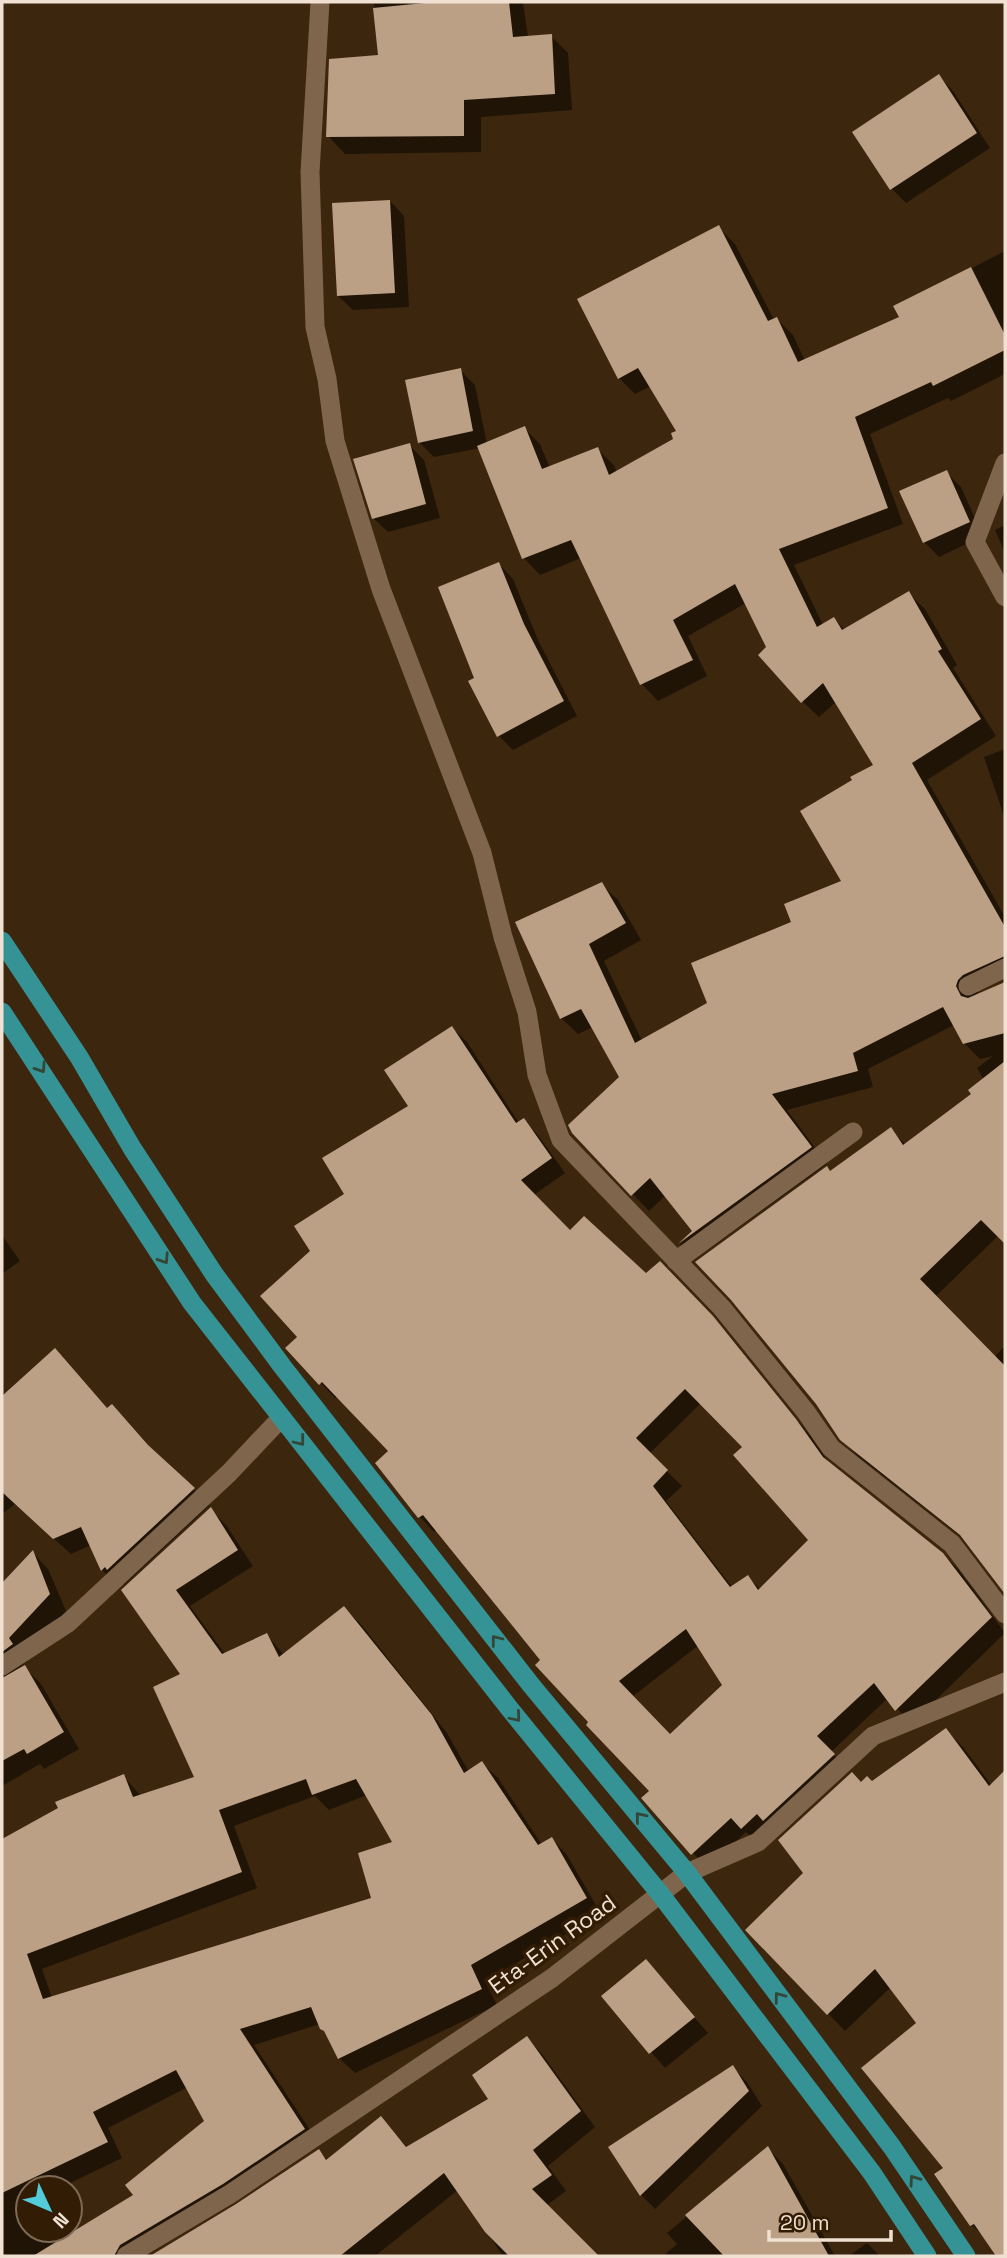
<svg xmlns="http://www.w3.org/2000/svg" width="1007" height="2258" font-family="'Space Grotesk',sans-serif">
<rect width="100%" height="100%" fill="#3c260e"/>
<!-- shadow -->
<path fill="#0007" fill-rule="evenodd" d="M374 2H523L528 37 551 36 568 53 572 110 481 117V152L345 154 328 136 380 57Z
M939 76 953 91 990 148 906 203 892 189 854 133Z
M390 201 404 216 409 307 353 310 338 296Z
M718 227 735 244 774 320 777 319 793 335 805 361 901 318 896 307 1005 251V374L951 401 948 398 870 434 903 524 794 565 823 625 834 619 845 630 908 593 925 609 957 665 953 668 996 736 927 780 1005 917V978L979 991 973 999 1005 983V1241L999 1235 935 1297 994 1357 1005 1346V1591L968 1542 858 1456 841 1438 831 1173 891 1130 906 1145 973 1095 984 1080 977 1068 993 1056 980 1059 964 1043 954 1025 868 1069 873 1087 787 1110 827 1164 695 1259 680 1244 694 1231 666 1195 649 1211 573 1132 621 1077 593 1027 578 1034 561 1018 601 884 618 900 641 940 604 961 642 1041 709 1004 794 923 844 882 875 765 836 702 819 717 802 701 768 648 746 603 688 636 707 676 658 701 642 684 581 558 540 575 524 558 480 448 434 457 419 442 460 370 475 385 487 444 524 428 540 444 550 468 597 449 614 465 617 473 676 440 679 431 651 386 635 394 619 378Z
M409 445 424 460 440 518 388 532 373 518Z
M946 472 961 487 983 536 939 557 924 542Z
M1005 525V553L995 530Z
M499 564 513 579 538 640 577 716 513 750 498 735 477 678Z
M1005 749V819L984 757Z
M452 1028 467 1042 519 1123 523 1120 538 1135 565 1173 534 1195 571 1233 646 1275 674 1277 727 1333 810 1436 832 1467 942 1554 958 1569 1005 1633 911 1724 888 1698 831 1752 848 1770 757 1843 746 1832 707 1868 644 1799 652 1791 591 1722 437 1529 434 1532 420 1517 390 1451 338 1396 335 1398 288 1348 299 1337 313 1251 346 1194 410 1106ZM701 1403 745 1447 810 1540 761 1590 748 1577 732 1587 666 1501 682 1486 649 1454ZM699 1645 724 1685 670 1736 632 1697Z
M2 1235 20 1261 2 1274Z
M55 1351 108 1409 128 1422 157 1456 210 1505 124 1585 121 1582 118 1586 102 1570 91 1545 71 1554 15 1504 2 1514V1398Z
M210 1509 226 1525 253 1566 190 1606 225 1654 267 1635 284 1655 344 1608 360 1623 447 1733 469 1772 482 1763 498 1778 542 1845 552 1839 567 1855 601 1914 485 1981 497 2005 355 2073 339 2058 328 2035 320 2024 254 2045 320 2145 143 2256H2V1841L123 1776 141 1796 196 1778 183 1674 123 1590ZM367 1795 394 1844 373 1899 52 1998 42 1969 257 1888 234 1826 315 1796 329 1810ZM188 2087 206 2121 135 2195 57 2243 50 2230H28V2188H60L122 2158 108 2128Z
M33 1553 48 1569 66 1611 24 1655 28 1661 14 1671 15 1673 25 1668 41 1684 79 1749 44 1769 40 1764 2 1786V1585Z
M946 1730 963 1747 992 1786 1005 1772V2256H998L987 2240 972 2225 946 2168 918 2023 891 1987 845 2031 747 1930 805 1874 861 1784H872Z
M646 1962 708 2033 665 2068 603 1997Z
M527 2038 542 2054 595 2127 548 2166 566 2191 546 2206 596 2256H503L458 2190 375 2256H175L167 2248 237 2206 319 2151 328 2161 381 2118 408 2148 491 2100Z
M732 2067 747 2082 762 2106 655 2209 641 2195 611 2147Z
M768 2149 783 2164 835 2256H663L677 2244 667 2233Z
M867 2243 880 2256H849Z"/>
<!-- building -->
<path fill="#bca085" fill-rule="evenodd" d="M435 2H509L513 37 552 34 555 94 464 100V136L326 137 329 59 378 55 373 8Z
M939 74 977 133 890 190 852 132Z
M390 200 395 293 337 296 332 203Z
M719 225 768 321 777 317 798 362 899 317 893 306 971 267 1005 335V350L933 386 931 382 855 417 888 508 779 549 817 627 834 617 842 630 909 591 942 649 938 651 981 719 912 763 1005 927V956L963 975 958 980 956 986 961 996 968 998 1005 982V1033L963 1044 943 1007 853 1053 858 1071 772 1094 812 1147 678 1244 692 1231 650 1178 631 1196 572 1133 568 1125 619 1077 581 1009 560 1019 515 922 602 882 626 923 589 944 635 1043 707 1003 691 963 791 922 784 904 841 881 800 811 852 780 850 777 873 765 823 683 801 703 758 655 766 647 735 584 673 620 693 660 640 685 571 540 522 559 477 446 525 426 542 469 598 447 609 475 673 439 671 433 676 431 638 368 618 379 577 299Z
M461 368 473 431 418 443 405 380Z
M410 443 426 504 372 519 353 459Z
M947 470 970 522 923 543 899 491Z
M499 562 524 624 564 701 497 737 468 681 474 678 438 587Z
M452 1026 516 1123 524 1118 552 1158 521 1180 570 1230 584 1216 646 1273 660 1261 713 1316 796 1419 823 1457 943 1553 992 1617 895 1711 874 1683 817 1736 835 1754 763 1821 757 1814 741 1829 731 1818 691 1855 641 1798 649 1791 586 1725 588 1722 535 1665 540 1660 423 1515 418 1518 375 1463 388 1451 322 1382 319 1385 285 1348 297 1337 260 1296 310 1251 294 1226 344 1194 322 1158 408 1106 384 1070ZM685 1389 742 1447 733 1455 808 1540 758 1590 748 1575 730 1587 653 1486 668 1470 636 1438ZM686 1629 722 1685 670 1734 619 1681Z
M1005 1061V1244L981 1220 920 1279 1005 1366V1594L960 1535 840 1440 816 1404 731 1300 695 1262 827 1166 830 1171 891 1127 903 1145 971 1094 968 1090Z
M55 1348 107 1408 112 1404 148 1445 195 1488 107 1570 105 1567 101 1571 81 1527 53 1539 2 1492V1396Z
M211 1507 238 1550 176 1590 222 1654 267 1633 279 1657 344 1606 432 1715 464 1773 482 1761 538 1845 552 1837 587 1898 471 1965 482 1989 338 2059 324 2031 320 2029 311 2007 240 2029 305 2129 223 2184 120 2245 114 2256H33L133 2195 125 2185 204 2121 176 2070 93 2112 108 2142 2 2193V1839L58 1808 55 1802 124 1774 133 1797 194 1777 153 1687 180 1674 121 1590ZM306 1779 312 1795 356 1779 392 1842 358 1853 371 1898 43 1999 27 1954 242 1872 219 1810Z
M33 1550 50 1594 9 1638 13 1644 2 1652V1583Z
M25 1665 64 1732 27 1754 24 1749 2 1761V1678Z
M946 1728 989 1786 1005 1770V2256H996L974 2224 970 2226 934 2174 943 2168 861 2068 916 2023 875 1969 827 2015 745 1930 803 1873 778 1840 852 1772 861 1782 867 1776 872 1781Z
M646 1959 695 2017 649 2054 601 1996Z
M527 2036 581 2111 533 2150 552 2175 532 2189 599 2256H509L485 2232 444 2173 340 2256H150L236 2204 319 2149 326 2160 381 2116 406 2147 488 2099 472 2075Z
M733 2065 749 2091 640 2196 608 2147Z
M768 2146 829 2256H724L685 2215Z"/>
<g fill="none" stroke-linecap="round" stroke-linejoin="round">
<!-- minor -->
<path stroke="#7f654c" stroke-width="19" d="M320 2 310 172 315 327 327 379 335 441 381 589 482 853 503 937 527 1012 537 1075 561 1140 722 1308 806 1412 831 1448 952 1544 1005 1614
M1005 463 975 542 1005 597
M968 986 1005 968
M676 1261 853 1132
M2 1666 68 1623 229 1473 281 1418
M126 2256 230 2194 552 1978 687 1873 758 1842 873 1736 1005 1682"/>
<!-- primary -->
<path stroke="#369395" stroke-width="19" d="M2 941 79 1057 132 1148 214 1274 282 1366 531 1685 687 1873 892 2147 966 2256
M2 1012 192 1303 509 1708 661 1895 872 2173 927 2256"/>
</g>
<!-- one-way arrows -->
<defs><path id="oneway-chevron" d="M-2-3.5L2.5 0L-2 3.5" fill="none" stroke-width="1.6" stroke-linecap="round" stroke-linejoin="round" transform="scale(1.75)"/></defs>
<g stroke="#334637">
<use href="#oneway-chevron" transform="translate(41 1068) rotate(57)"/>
<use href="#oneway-chevron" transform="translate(164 1259) rotate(57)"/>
<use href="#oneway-chevron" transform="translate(300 1441) rotate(52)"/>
<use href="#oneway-chevron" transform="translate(496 1640) rotate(-128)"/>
<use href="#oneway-chevron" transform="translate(516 1717) rotate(50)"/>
<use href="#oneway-chevron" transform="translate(640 1817) rotate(-129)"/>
<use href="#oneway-chevron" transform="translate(779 1997) rotate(-127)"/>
<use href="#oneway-chevron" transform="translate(914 2180) rotate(-125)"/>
</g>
<g text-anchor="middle" stroke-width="7" stroke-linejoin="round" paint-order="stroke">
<!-- street labels -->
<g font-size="23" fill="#f0e1d3" stroke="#321c04">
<text transform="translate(552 1944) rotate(-36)" y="8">Eta-Erin Road</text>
</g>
</g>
<!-- border -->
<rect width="1007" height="2258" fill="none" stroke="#f0e1d3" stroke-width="7"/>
<!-- north arrow -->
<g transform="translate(49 2209) rotate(134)"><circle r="33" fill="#321c04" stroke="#7e6b57" stroke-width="2"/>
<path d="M0-5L12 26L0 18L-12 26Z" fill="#53cbdb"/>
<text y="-10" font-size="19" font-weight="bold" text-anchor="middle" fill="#f0e1d3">N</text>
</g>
<!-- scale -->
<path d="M769 2230v10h122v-10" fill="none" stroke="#f0e1d3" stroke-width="3.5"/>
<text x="780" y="2230" font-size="21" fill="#f0e1d3" stroke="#321c04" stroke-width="5" paint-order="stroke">20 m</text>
</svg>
